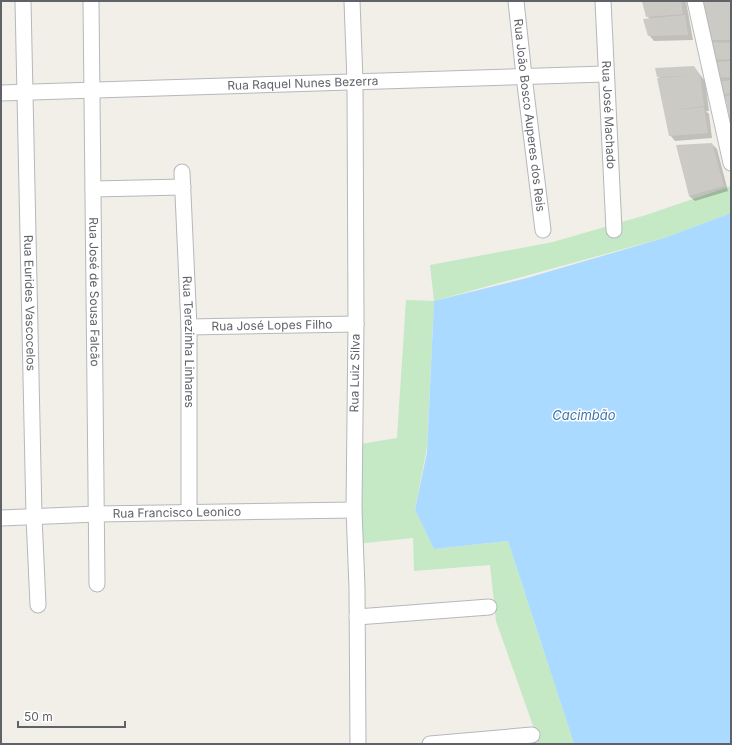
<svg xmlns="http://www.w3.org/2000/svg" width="732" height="745" font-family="Inter,sans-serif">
<rect width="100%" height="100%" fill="#f1efe8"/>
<!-- green -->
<path fill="#c5e8c5" d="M731 186V213L667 237 434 301 427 447 415 510 434 549 508 541 574 744H537V737L496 621 490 565 414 571 413 538 355 544 354 445 397 438 406 300 434 301 430 265 553 242 646 215Z"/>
<!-- water -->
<path fill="#aadaff" d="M731 213V744H574L508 541 434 549 415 510 427 452 434 301 527 278 667 237Z"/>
<!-- shadow -->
<path fill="#0003" d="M642 1H686L693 40 654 41 649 35 650 19 647 16Z
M731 1V119L727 100 721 94 717 78 713 43 709 39Z
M694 67 705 81 709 111H706L709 114 712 138 675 141 670 135 661 79 658 76Z
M712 144 717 149 728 191 695 201 689 196Z"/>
<!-- building -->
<path fill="#cccac5" d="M642 1H681L683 14 646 17Z
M701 1H731V40H708Z
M685 15 688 35 648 36 643 19Z
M709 42 731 43V59L712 60 715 62 731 61V77L716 78 712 60Z
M694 66 700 75 704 106 672 110 704 107 708 133 669 136 657 78 688 76 657 77 655 68Z
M731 80V93L720 95 716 82Z
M731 95V121H730L725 96Z
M712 143 724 186 689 196 676 145Z"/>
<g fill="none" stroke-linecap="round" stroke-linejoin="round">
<defs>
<g id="minor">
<path id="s1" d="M23 1 34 517 38 605"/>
<path id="s2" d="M91 1 97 584"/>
<path d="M352 1 355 81 356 324 354 510 357 588 358 744"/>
<path id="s3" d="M516 1 524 76 543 230"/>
<path id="s4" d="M603 1 614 230"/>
<path d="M695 1 731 163"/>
<path id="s5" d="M1 93 605 74"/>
<path id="s6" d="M182 172 189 327V512"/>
<path d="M93 189 183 187"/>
<path id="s7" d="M189 327 356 324"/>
<path id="s8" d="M1 518 97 514 354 510"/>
<path d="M357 617 489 607"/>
<path d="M430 744 532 735"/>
</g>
</defs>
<!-- minor casing -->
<use href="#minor" stroke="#b5b8bc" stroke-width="17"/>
<!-- minor -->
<use href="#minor" stroke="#fff" stroke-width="15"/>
</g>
<g text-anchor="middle" stroke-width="3" stroke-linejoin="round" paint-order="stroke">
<!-- street labels -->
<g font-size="12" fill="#5f6368" stroke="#fff">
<text dy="4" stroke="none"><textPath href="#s5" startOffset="302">Rua Raquel Nunes Bezerra</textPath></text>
<text dy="4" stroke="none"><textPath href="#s3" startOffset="115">Rua João Bosco Auperes dos Reis</textPath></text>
<text dy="4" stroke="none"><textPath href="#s4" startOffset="114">Rua José Machado</textPath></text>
<text dy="4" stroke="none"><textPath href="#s2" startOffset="291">Rua José de Sousa Falcão</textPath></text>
<text dy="4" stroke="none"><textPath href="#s1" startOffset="302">Rua Eurides Vascocelos</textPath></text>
<text dy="4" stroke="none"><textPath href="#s7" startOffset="83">Rua José Lopes Filho</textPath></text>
<text dy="4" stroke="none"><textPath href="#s6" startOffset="170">Rua Terezinha Linhares</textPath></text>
<text transform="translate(355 373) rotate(-89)" y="4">Rua Luiz Silva</text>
<text dy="4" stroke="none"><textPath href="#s8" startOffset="176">Rua Francisco Leonico</textPath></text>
</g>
<!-- water labels -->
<g font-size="13" font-style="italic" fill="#4174aa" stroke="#fff">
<text x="584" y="420">Cacimbão</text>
</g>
</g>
<!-- border -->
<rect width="732" height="745" fill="none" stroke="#5f6368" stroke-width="4"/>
<!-- scale -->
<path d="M18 721v6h107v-6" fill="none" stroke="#5f6368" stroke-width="2"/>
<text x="24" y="721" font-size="12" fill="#5f6368" stroke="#ffffff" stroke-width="3" paint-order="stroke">50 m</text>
</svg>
